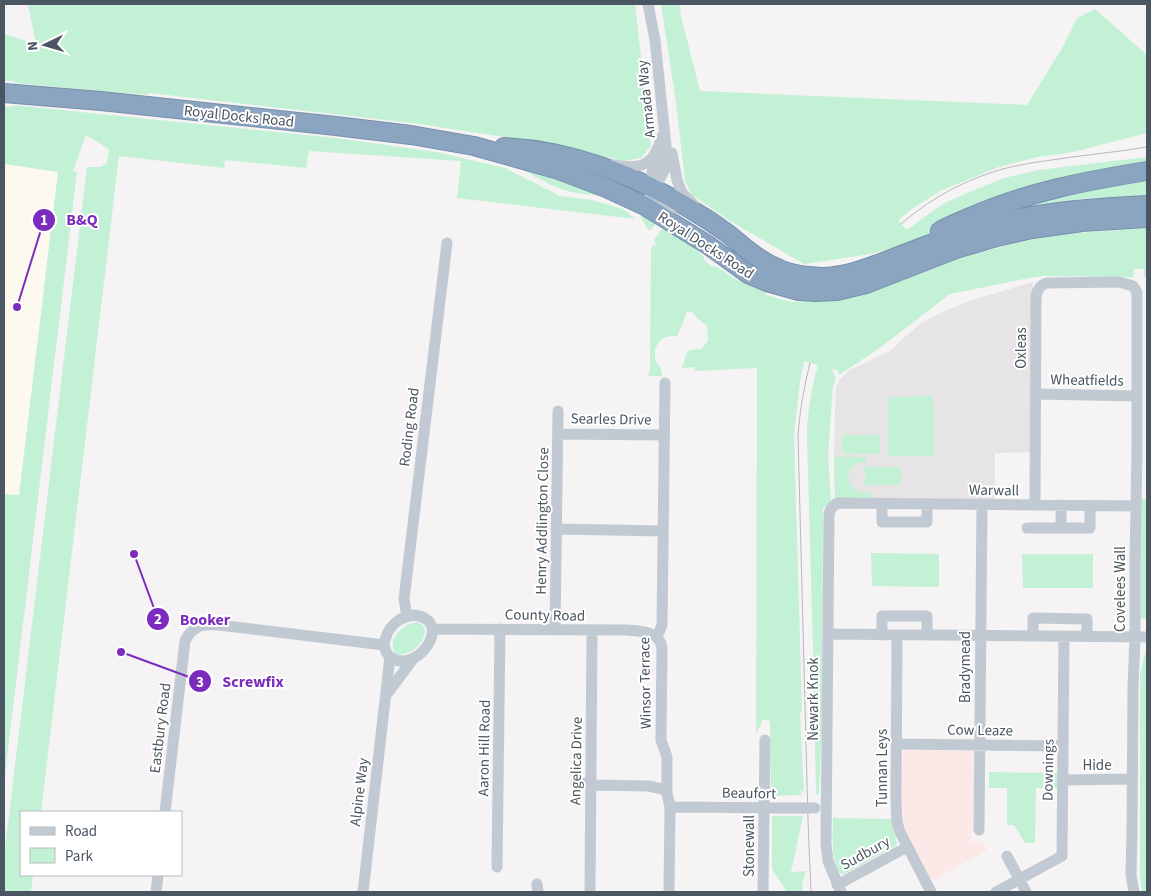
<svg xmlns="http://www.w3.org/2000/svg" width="1151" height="896" font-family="'Source Sans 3',sans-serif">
<rect width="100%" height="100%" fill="#f5f3f3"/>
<!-- commercial -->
<path fill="#fdf9ef" d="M4 164 58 172 19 496 4 494Z"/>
<!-- education -->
<path fill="#e6e4e5" d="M1033 282 1032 452 995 453V501L840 500 834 483V457L835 411 836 388 839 380 850 370 890 351 906 336 921 323 938 314 969 301Z"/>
<!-- medical -->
<path fill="#fce8e6" d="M905 750 970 751 975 757 974 831 969 834 972 842H978L981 843 985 845 987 850 932 881 913 848 903 823 902 794 903 753Z"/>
<!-- green -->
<path fill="#c3f1d5" d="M28 4H635L651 146 641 158 623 161 557 145 412 123 149 93 148 95 15 83 14 81H4V34L36 44Z
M661 4H680L681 16 700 91 1027 105 1064 45 1077 18 1095 9 1147 55V133L1069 153 1037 157 999 167 940 191 912 209 898 220 907 230 931 212 945 203 967 193 1004 178 1039 170 1147 157V196L1080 199 926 237 871 254 804 264 730 221 692 195 685 181 676 102Z
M13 105 335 138 437 152 505 168 560 196 592 200 623 209 635 219 457 198 461 161 309 151 306 168 225 160 224 168 119 156 41 812H21V875H33L31 892H4V857L87 167H101L107 163 109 149 86 135 73 171 77 172 4 783V494L19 495 58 172 4 164V106L12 107Z
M507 162C562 174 610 193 658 220L651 230H648C644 223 640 212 634 207 615 192 589 197 567 191 545 185 528 170 507 164Z
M1147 228V277H1144V269H1134L1133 278 1126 277 1043 276 1024 279 950 294 881 347 845 371H843L840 375 837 370 832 369 836 379 833 386 828 455 831 501 823 509 822 719 819 794H816L814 683 807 439C807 414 811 390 818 365L804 361 800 382 794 433 802 712H800L804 793 799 789 802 795 771 796 770 721 763 719 756 735 757 368 695 371 694 367 682 368 687 352 690 350 701 349 708 341 707 326 697 318 692 312 687 311 683 323 677 336C673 336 668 336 665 337 656 342 653 352 656 361 659 368 662 367 662 376H647L650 371 651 247 656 245 654 240 662 229C679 233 692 246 704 257V260L711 266 717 267 737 280 766 292V295L791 302 841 300 949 260 1050 235Z
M933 396 934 456H889L888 397Z
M842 435H880L879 454 842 453Z
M834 457H866V462C861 462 857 463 854 465 846 471 847 485 856 490 860 493 867 492 872 493V500L835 501Z
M865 467H901V485H865Z
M1140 499H1147V619H1139Z
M871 553 939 554V587L872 586Z
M1022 554H1093V588H1023Z
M417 622C437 629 415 658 396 654 385 640 403 624 417 622Z
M1147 648V892H1142L1140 876V674L1144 657Z
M989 772 1057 773V788H1036L1035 843H1025L1014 825H1007V788H989Z
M772 816H803L791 872 806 871 802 883 803 892H787L772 869Z
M833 818 891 819 897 844 892 848 844 874H841C830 863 833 833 833 818Z"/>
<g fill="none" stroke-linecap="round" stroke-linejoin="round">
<defs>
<path id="highway" d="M4 93 101 101 336 126 411 135 474 146 556 169 606 188 645 206 708 245 748 274 767 282 799 291 815 292 837 291 866 284 956 249 997 237 1032 229 1082 222 1147 218
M504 147C570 150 636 175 692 210 704 217 716 225 727 233 741 244 756 259 773 266 784 272 797 275 809 276 843 281 873 265 904 254 926 245 949 237 972 230 1030 212 1087 208 1147 205
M940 231C949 226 959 222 968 218 1027 192 1085 181 1147 171"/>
</defs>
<!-- highway casing -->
<use href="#highway" stroke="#7690ad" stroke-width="20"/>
<!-- minor -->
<path stroke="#c1cad2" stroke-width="11" d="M657 152 656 163 652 172 654 200 671 210
M672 153 677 180 682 193 694 205
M613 165C643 170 654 165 662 136
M645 206 664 171 666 164 667 156 655 40 648 4
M1036 394 1137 396
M558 434 664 435
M882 504V522H927V504
M1035 505 1036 296C1038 289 1040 285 1047 283L1119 282 1133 286 1137 292V450L1135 564V637L1133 687 1132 831 1131 875 1134 892
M1061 505V528H1090V506
M1027 528H1061
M556 529 663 531
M414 615C455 620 418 674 392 658 377 649 387 628 399 620 404 617 408 616 414 615Z
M407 616 404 599 447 243
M433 629 626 630C640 631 659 631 662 647L661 740 667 757V793L670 807 669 892
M555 630 558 411
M828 634 1147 637
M882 635V616H927V635
M897 635 896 802 897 822 900 832 931 892
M1033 636V618L1087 619V636
M657 637 662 625 665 383
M387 694 413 659
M897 744 1063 746
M1063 780 1132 779
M576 783H591
M591 785 648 786 663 789 667 793
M670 807 803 808
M165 812 185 641C193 625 202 624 219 625L384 645
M979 830 982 505
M1007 856 1026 892
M497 867 500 629
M537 884 538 892
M837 885 907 847
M156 892 158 875
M363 892 390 657
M590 892 592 630
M763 892 765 740
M841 892 828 861 826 844 829 515C830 509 832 505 838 503L1136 506
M996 892 1062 856 1064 636"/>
<!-- highway -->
<use href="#highway" stroke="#8ba5c1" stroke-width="18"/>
<!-- tram -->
<path stroke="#b5b8bd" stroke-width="1" d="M901 224C933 196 974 175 1015 166 1034 162 1053 160 1072 157 1097 154 1122 151 1147 147
M810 363C804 387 800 410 798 435L808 821 811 892"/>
<!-- minor-bridge -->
<path stroke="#c1cad2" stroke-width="11" d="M803 808H815"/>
</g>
<g text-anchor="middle" stroke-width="4" stroke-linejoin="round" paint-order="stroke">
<!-- street labels -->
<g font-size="15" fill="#4a5661" stroke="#fff">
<text transform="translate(646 99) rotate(-96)" y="5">Armada Way</text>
<text transform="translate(239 116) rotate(6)" y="5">Royal Docks Road</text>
<text transform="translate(706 245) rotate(33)" y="5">Royal Docks Road</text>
<text transform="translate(1021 348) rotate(-90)" y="5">Oxleas</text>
<text transform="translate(1087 380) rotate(1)" y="5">Wheatfields</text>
<text transform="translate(611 419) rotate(1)" y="5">Searles Drive</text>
<text transform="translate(409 427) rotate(-83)" y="5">Roding Road</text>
<text transform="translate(994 490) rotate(1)" y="5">Warwall</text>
<text transform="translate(542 521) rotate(-89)" y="5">Henry Addlington Close</text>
<text transform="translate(1120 589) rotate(-90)" y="5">Covelees Wall</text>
<text transform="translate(545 615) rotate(1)" y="5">County Road</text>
<text transform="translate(965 667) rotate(-90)" y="5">Bradymead</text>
<text transform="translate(645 683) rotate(-91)" y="5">Winsor Terrace</text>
<text transform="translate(813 699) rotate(-90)" y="5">Newark Knok</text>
<text transform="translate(160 728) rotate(-83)" y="5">Eastbury Road</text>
<text transform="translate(980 730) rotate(1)" y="5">Cow Leaze</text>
<text transform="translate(484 748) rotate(-89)" y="5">Aaron Hill Road</text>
<text transform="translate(576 761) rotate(-89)" y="5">Angelica Drive</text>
<text x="1097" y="770">Hide</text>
<text transform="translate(882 768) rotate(-90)" y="5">Tunnan Leys</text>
<text transform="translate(1048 770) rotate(-89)" y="5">Downings</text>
<text transform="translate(359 792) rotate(-83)" y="5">Alpine Way</text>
<text transform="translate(749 793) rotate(1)" y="5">Beaufort</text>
<text transform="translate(749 846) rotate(-90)" y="5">Stonewall</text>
<text transform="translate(865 853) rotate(-29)" y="5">Sudbury</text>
</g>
</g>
<!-- callouts -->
<path fill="none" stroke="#7b2cbf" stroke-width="2" d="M17 307L44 220M134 554L158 619M121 652L200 681"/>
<g fill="#7b2cbf" stroke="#fff" stroke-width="2">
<circle cx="17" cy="307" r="5"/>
<circle cx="134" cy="554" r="5"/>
<circle cx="121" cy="652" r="5"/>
<circle cx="44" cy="220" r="12"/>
<circle cx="158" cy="619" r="12"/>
<circle cx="200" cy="681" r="12"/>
</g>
<g font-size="15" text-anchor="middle" font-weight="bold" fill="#fff">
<text x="44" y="225">1</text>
<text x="158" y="624">2</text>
<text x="200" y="687">3</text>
</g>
<g font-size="16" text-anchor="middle" font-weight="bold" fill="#7b2cbf" stroke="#fff" stroke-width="4" stroke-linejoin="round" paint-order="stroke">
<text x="82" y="225">B&amp;Q</text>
<text x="205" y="625">Booker</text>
<text x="253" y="687">Screwfix</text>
</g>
<!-- border -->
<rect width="1151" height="896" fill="none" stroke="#4a5661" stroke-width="10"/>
<!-- legend -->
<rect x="20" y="811" width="162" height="65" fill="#ffffff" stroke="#b7bbc0"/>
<rect x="30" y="827" width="25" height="8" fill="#c1cad2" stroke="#b7bbc0"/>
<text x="65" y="836" font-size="15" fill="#4a5661">Road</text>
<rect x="30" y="848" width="25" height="15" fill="#c3f1d5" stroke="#b7bbc0"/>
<text x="65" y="861" font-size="15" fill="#4a5661">Park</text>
<!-- north arrow -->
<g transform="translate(45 45) rotate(265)" stroke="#ffffff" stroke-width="4" paint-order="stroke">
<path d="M0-4L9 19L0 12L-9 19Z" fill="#4a5661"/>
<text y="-8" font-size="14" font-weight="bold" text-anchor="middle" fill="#4a5661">N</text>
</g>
</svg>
